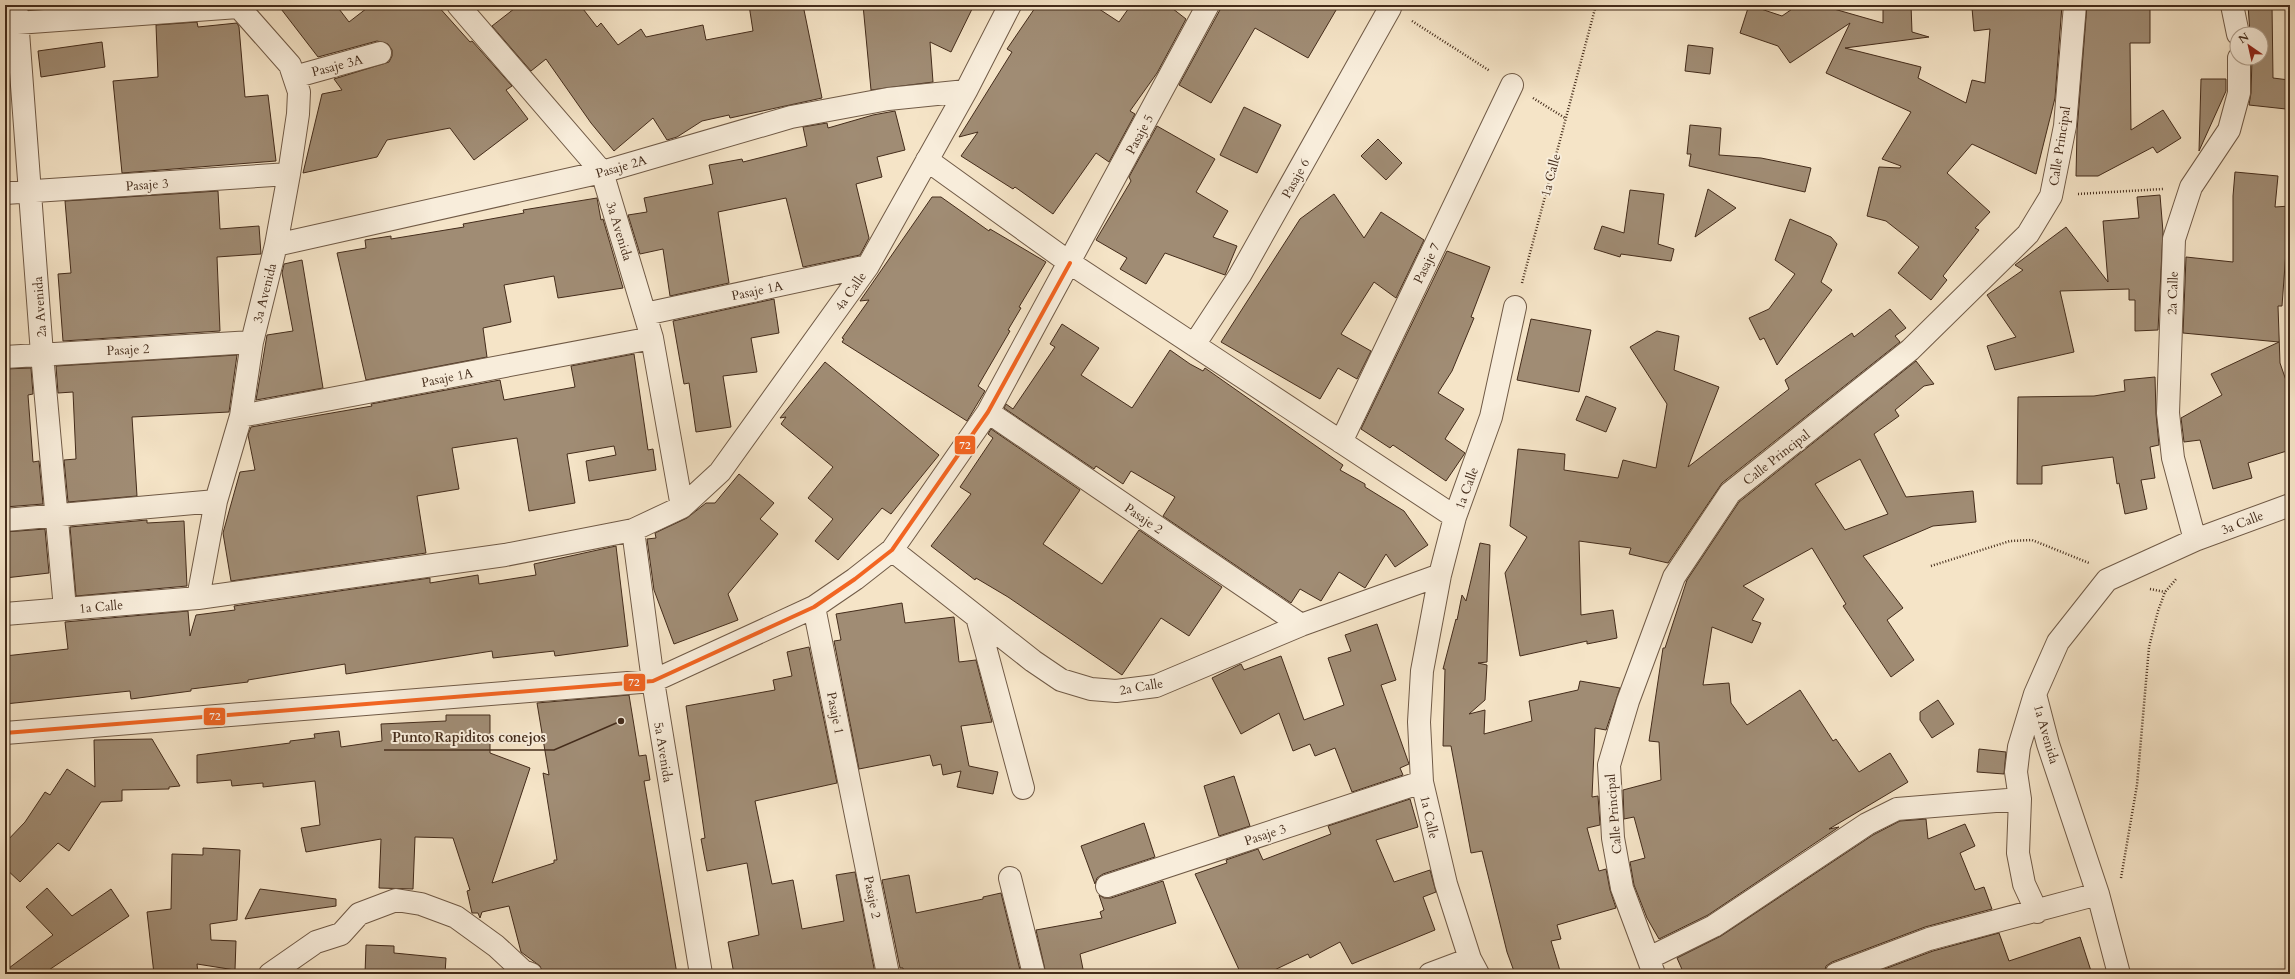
<svg xmlns="http://www.w3.org/2000/svg" width="2295" height="979" font-family="Cardo,serif">
<rect width="100%" height="100%" fill="#f5e4c7"/>
<filter id="stains"><feTurbulence type="fractalNoise" baseFrequency=".005" numOctaves="4"/><feColorMatrix values="0 0 0 0 .2 0 0 0 0 .09 0 0 0 0 .02 0 0 0 .5 -.17"/></filter>
<radialGradient id="worn" r=".72"><stop offset=".6" stop-color="#630" stop-opacity="0"/><stop offset="1" stop-color="#630" stop-opacity=".3"/></radialGradient>
<!-- building -->
<path fill="#a08c74" stroke="#442c1b" fill-rule="evenodd" d="M278 5H336L349 22 371 5H437L470 42 472 41 512 86 506 90 528 119 474 160 450 128 387 140 377 157 303 173 322 94 342 90 334 79 389 62 392 56V50L388 44 377 41 318 57Z
M519 5H580L597 27 601 23 618 45 641 29 646 37 703 25 706 40 753 31 749 5H803L822 98 730 118 729 115 702 121 677 137 667 140 653 118 614 151 591 123 546 59 531 71 492 26Z
M863 5H974L951 52 930 42 933 82 871 90Z
M1037 5H1093L1119 22 1131 5H1168L1186 19 1157 73 1130 111 1135 114 1109 162 1096 153 1053 214 1015 187 1013 189 961 156 978 132 959 137 1012 52 1007 49Z
M1220 5H1339L1308 58 1255 28 1211 103 1179 85 1221 8Z
M1749 5 1782 16 1798 5H1820L1883 23V5H1911L1912 32 1929 37 1845 48 1921 67 1918 78 1966 103 1972 80 1985 83 1990 29 1974 31 1972 8 1997 5H2062L2055 98 2036 174 1972 144 1947 173 1990 212 1975 228 1979 230 1943 276 1947 280 1931 300 1898 273 1919 247 1886 221 1867 216 1879 167 1900 168 1901 166 1882 159 1911 112 1826 73 1850 23 1790 63 1778 46 1740 33Z
M2087 5H2150V43H2130L2131 130 2163 110 2181 138 2157 153 2153 147 2098 176H2076L2077 130Z
M2248 5H2272L2273 78 2289 80 2286 109 2249 105 2251 93 2252 58H2261V34H2250Z
M197 22 198 27 237 23 239 27 245 97 268 95 276 161 122 173 113 81 158 77 156 25Z
M102 42 105 67 41 77 38 51Z
M1688 45 1713 48 1710 74 1685 71Z
M2201 79H2226V91L2199 151Z
M1244 107 1281 125 1257 173 1220 155Z
M895 111 905 150 877 157 882 177 856 184 869 238 860 255 803 267 786 198 718 212 729 283 670 296 663 249 640 254 628 215 647 212 644 198 713 184 709 165 742 159 743 162 807 146 803 127 827 123 828 128 873 115Z
M1690 125 1721 128 1719 155 1761 158 1811 168 1805 192 1689 166 1691 154H1687Z
M1157 126 1215 159 1196 192 1228 211 1213 237 1237 246 1225 275 1165 253 1146 284 1120 269 1127 258 1096 240 1131 181 1129 177Z
M1378 139 1402 163 1386 180 1361 156Z
M2235 172 2278 176 2275 207 2290 206V238H2287L2282 306H2278L2280 363 2290 392V450L2248 463 2252 478 2213 489 2200 440 2184 442 2181 418 2222 395 2211 374 2279 342 2183 333 2186 257 2233 262V196Z
M1708 189 1736 208 1695 237Z
M1630 190 1664 194 1658 244 1674 249 1671 261 1621 254 1620 257 1594 249 1602 226 1624 233Z
M218 191 220 229 259 226 261 254 217 257 220 331 63 341 58 274 71 273 65 201Z
M1334 194 1364 238 1381 212 1424 240 1396 298 1374 282 1341 334 1371 351 1357 379 1338 368 1320 399 1221 342 1300 219Z
M2160 195 2163 232 2158 330 2135 331V300H2129V289L2060 291 2074 352 1995 370 1987 346 2016 337 1987 295 2023 270 2015 265 2066 227 2108 282 2103 221 2139 218 2137 197Z
M932 197H941L989 231 990 229 1046 262 1019 307 1021 308 1008 330 1010 331 978 386 985 391 967 421 842 342 844 339 842 338 869 300 860 301Z
M597 198 601 220 603 219 623 288 558 298 554 276 504 285 511 322 483 328 487 357 366 380 337 253 366 248 365 240 391 236V239L464 227 463 224 524 213 523 210Z
M1790 219 1831 237 1837 244 1821 282 1832 290 1777 365 1764 338 1760 340 1749 318 1769 309 1795 274 1775 260Z
M1447 251 1490 267 1471 317 1474 318 1452 371 1438 393 1464 409 1445 439 1465 453 1446 481 1393 445 1390 448 1361 429Z
M302 260 323 388 256 400 267 335 293 331 282 273 284 264Z
M774 299 779 333 751 338 757 372 723 376 731 427 696 432 689 383 684 384 673 321Z
M1890 309 1906 328 1895 336 1900 342 1722 483 1668 563 1629 554 1631 548 1579 541 1581 615 1613 610 1617 638 1587 644V641L1520 656 1505 573 1527 537 1510 526 1518 449 1565 454 1564 470 1618 478 1623 460 1656 468 1667 404 1630 347 1657 331 1679 336 1674 370 1719 387 1688 467 1789 389 1785 380 1852 333 1854 337Z
M1531 319 1591 330 1579 392 1517 380Z
M1062 324 1099 348 1081 375 1132 408 1170 350 1190 364 1203 371 1205 368 1343 465 1340 470 1365 484V487L1404 511 1428 545 1395 567 1386 554 1365 588 1339 572 1321 601 1300 589 1291 603 1163 516 1175 497 1131 471 1123 484 1096 466 1094 469 1004 408 1006 404 1013 409 1055 347 1050 344Z
M634 354 648 450 653 449 656 470 589 481 586 461 616 455 614 446 567 454 575 503 529 511 517 438 452 448 459 489 417 496 426 553 231 581 223 533 240 472 255 470 248 435 251 427 372 406 371 404 500 380 504 400 575 387 571 366Z
M237 355 229 412 132 417 137 496 68 502 64 460 76 459 73 392 58 393 56 366Z
M1916 361 1934 384 1924 386 1895 410 1899 416 1874 434 1906 497 1973 491 1976 522 1933 526 1863 556 1903 608 1887 620 1914 660 1891 677 1843 606 1846 604 1812 548 1743 586 1764 599 1752 620 1761 623 1752 643 1712 627 1703 685 1729 683 1731 703 1747 725 1800 690 1833 741 1836 739 1859 772 1890 753 1908 782 1829 829 1839 827 1708 915 1659 939 1647 918 1634 885 1630 862 1645 858 1634 817 1624 819 1623 790 1661 780 1659 742 1649 741 1663 648H1665L1687 580 1739 502ZM1860 459 1888 514 1845 530 1815 484Z
M825 362 939 455 891 514 882 508 838 560 815 541 833 519 808 498 833 467 781 424 786 417 780 418Z
M31 368 33 394 28 395 33 462 39 461 43 504 5 507V369Z
M2155 377 2156 414 2159 445 2150 447 2155 478 2141 480 2147 509 2125 514 2119 483 2117 484 2113 457 2042 466V484H2017L2018 397 2094 396 2125 391 2124 380Z
M1586 396 1616 408 1606 432 1576 420Z
M991 429 1080 490 1043 544 1102 584 1139 530 1222 587 1189 636 1161 618 1122 675 1008 597 976 578 975 580 931 546 971 494 960 487 993 438 988 434Z
M739 474 774 503 760 519 778 534 728 594 738 620 674 644 654 590 647 539 656 538 655 533 687 518 706 503H715Z
M147 520V523L184 521 187 586 76 596 70 527Z
M45 529 49 573 5 578V532Z
M1480 543 1490 545 1487 662 1478 663 1487 665 1485 700 1469 714 1485 710 1484 734 1532 721 1529 701 1578 690 1580 681 1620 688 1606 730 1595 728 1592 797 1598 796 1600 825 1587 828 1599 871 1606 869 1610 890 1616 908 1557 925 1561 939 1551 941 1561 974H1515L1507 952 1482 851 1471 853 1451 746H1443L1445 669H1443L1456 619 1457 620 1462 595 1466 601Z
M616 546 628 646 555 656 554 651 493 658 492 651 346 674 345 664 248 680V682L191 689V691L131 699 130 691 5 704V656L68 649 65 622 188 611 190 636 196 615 235 610 234 606 430 578V583L478 575 479 584 536 575 534 564Z
M902 603 905 623 954 617 959 662 976 660 992 722 961 726 969 766 998 772 993 794 957 787 961 771 943 775 941 764 933 766 930 755 859 769 834 641 841 640 836 614Z
M1377 624 1396 680 1381 685 1409 764 1400 768 1403 775 1352 792 1335 748 1315 756 1310 744 1293 751 1279 713 1241 734 1212 678 1241 664 1244 670 1281 656 1304 720 1344 705 1328 658 1351 651 1345 635Z
M809 647 837 783 755 801 772 884 793 880 802 929 844 921 836 875 855 872 875 973 734 974 728 942 759 935 747 863 707 871 701 839 705 838 686 706 775 690 773 680 792 676 787 652Z
M629 695 639 756 646 755 650 780 644 781 677 974H543L540 966 521 952 509 906 482 912 480 918 478 913H472L467 891 470 890 453 838 415 837 413 889 379 888 381 839 306 852 301 828 320 825 315 781 263 787V783L232 786 231 780 197 783V755L290 743V741L315 738 314 734 339 731 341 747 382 741 381 724 446 721V715H490V753L530 768 492 883 554 863V860H557L543 773 549 775 537 703Z
M1938 700 1954 724 1932 738 1920 720V712Z
M152 739 180 786 169 787V789L122 790V801L101 802 69 851 58 843 20 882 5 868V843L25 822 45 792 50 795 67 769 95 787 94 740Z
M1979 749 2006 752 2004 774 1977 772Z
M1234 776 1250 826 1219 836 1204 786Z
M1410 799 1418 827 1376 840 1394 882 1430 870 1436 892 1423 897 1435 930 1352 964 1340 942 1310 958 1308 954 1266 974H1241L1195 874 1227 863 1226 860 1258 849 1263 860 1331 834 1328 826Z
M1926 819 1928 839 1965 824 1975 846 1960 853 1975 890 1984 887 1992 909 1925 927 1832 962 1826 966 1824 974H1684L1677 958 1721 936 1873 835 1900 821Z
M1144 823 1155 857 1103 874 1097 878 1095 884 1081 846Z
M203 848 240 850 237 920 210 924 211 940 236 941 235 970 197 964 198 974H154L147 912 171 909 172 854 203 855Z
M909 875 916 913 983 899V897L1001 893 1021 974H904L903 968H900L882 880Z
M1163 881 1176 923 1080 954 1084 974H1046L1036 930 1102 918 1100 912 1104 910 1099 895 1104 898H1111Z
M47 888 72 916 111 889 129 916 43 974H5V971L53 935 26 907Z
M260 889 336 899V906L245 919Z
M1999 933 2009 961 2080 937 2092 974H1871L1933 951Z
M366 945 394 946V953L446 958 445 974H365Z"/>
<g fill="none" stroke-linecap="round" stroke-linejoin="round">
<defs>
<path id="minor" d="M16 5 42 354 65 609
M458 5 602 172 652 338 682 507
M2232 5 2238 34
M17 23 238 7
M294 77 380 53
M927 160 1070 263 1455 517
M5 193 289 174
M276 245 602 172 791 117 888 99 966 91
M645 314 868 266
M1194 345 1240 275 1390 8
M5 357 252 342
M988 412 1301 625
M241 416 652 338
M1341 442 1512 85
M5 520 216 501
M633 530 653 681 701 974
M2195 540 2173 458 2168 413 2174 239 2191 187 2229 130 2239 93V58
M892 550 1033 661 1061 680 1091 689 1116 691 1156 686 1301 625 1440 575
M198 598 216 501 241 416 252 342 276 245 289 174 298 114 299 92 290 65 237 5
M814 607 888 974
M5 614 198 598 505 555 633 530 682 507 720 472 868 266 966 91 1010 5
M977 617 1023 788
M5 733 653 681 814 607 855 579 892 550 988 412 1208 5
M2020 799 2018 853 2024 884 2037 912
M1010 878 1034 974
M1107 886 1422 782
M1649 958 1714 926 1867 824 1897 809 2020 799 2016 772 2019 747 2035 694
M270 974 316 942 341 934 359 914 396 900 421 904 456 917 496 946 523 971 531 974
M1430 974 1470 959
M1478 974 1470 959 1446 884 1422 782 1419 722 1422 671 1440 575 1455 517 1491 417 1515 307
M1654 974 1622 888 1613 838 1609 765 1628 701 1674 577 1730 493 1910 350 2028 234 2051 196 2065 126 2075 5
M1836 974 1929 939 2098 894
M2119 974 2098 894 2048 744 2035 694 2058 642 2107 580 2195 540 2290 505"/>
</defs>
<!-- minor casing -->
<use href="#minor" stroke="#705a46" stroke-width="24"/>
<!-- path -->
<path stroke="#442c1b" stroke-width="2.5" stroke-dasharray="1 2" stroke-linecap="butt" d="M1412 21 1490 71
M1533 98 1565 118
M2078 194 2163 189
M1522 283 1596 5
M1931 566 2010 541 2032 540 2089 563
M2150 589 2165 592
M2121 878 2137 785 2149 647 2158 611 2165 592 2177 578"/>
<!-- minor -->
<use href="#minor" stroke="#f8eddb" stroke-width="22"/>
<defs>
<path id="bus-1" d="M5 733 653 681 814 607 855 579 892 550 988 412 1070 263"/>
</defs>
<!-- bus-1 casing -->
<use href="#bus-1" stroke="#f8eddb" stroke-width="7"/>
<!-- bus-1 -->
<use href="#bus-1" stroke="#f26522" stroke-width="4"/>
</g>
<g text-anchor="middle" stroke-width="4" stroke-linejoin="round" paint-order="stroke">
<!-- street labels -->
<g font-size="13" fill="#442c1b" stroke="#f8eddb">
<text transform="translate(337 65) rotate(-15)" y="5">Pasaje 3A</text>
<text transform="translate(1139 134) rotate(-62)" y="5">Pasaje 5</text>
<text transform="translate(2059 146) rotate(-81)" y="5">Calle Principal</text>
<text transform="translate(621 166) rotate(-16)" y="5">Pasaje 2A</text>
<text transform="translate(1550 175) rotate(-75)" y="5">1a Calle</text>
<text transform="translate(1295 178) rotate(-61)" y="5">Pasaje 6</text>
<text transform="translate(147 184) rotate(-4)" y="5">Pasaje 3</text>
<text transform="translate(620 231) rotate(73)" y="5">3a Avenida</text>
<text transform="translate(1426 263) rotate(-64)" y="5">Pasaje 7</text>
<text transform="translate(757 290) rotate(-12)" y="5">Pasaje 1A</text>
<text transform="translate(850 291) rotate(-55)" y="5">4a Calle</text>
<text transform="translate(264 293) rotate(-76)" y="5">3a Avenida</text>
<text transform="translate(2172 293) rotate(-88)" y="5">2a Calle</text>
<text transform="translate(39 307) rotate(-94)" y="5">2a Avenida</text>
<text transform="translate(128 349) rotate(-3)" y="5">Pasaje 2</text>
<text transform="translate(447 377) rotate(-11)" y="5">Pasaje 1A</text>
<text transform="translate(1776 457) rotate(-38)" y="5">Calle Principal</text>
<text transform="translate(1466 488) rotate(-70)" y="5">1a Calle</text>
<text transform="translate(1144 518) rotate(34)" y="5">Pasaje 2</text>
<text transform="translate(2242 522) rotate(-21)" y="5">3a Calle</text>
<text transform="translate(101 606) rotate(-5)" y="5">1a Calle</text>
<text transform="translate(1141 686) rotate(-10)" y="5">2a Calle</text>
<text transform="translate(836 713) rotate(79)" y="5">Pasaje 1</text>
<text transform="translate(2047 734) rotate(74)" y="5">1a Avenida</text>
<text transform="translate(664 752) rotate(81)" y="5">5a Avenida</text>
<text transform="translate(1613 814) rotate(-95)" y="5">Calle Principal</text>
<text transform="translate(1430 817) rotate(77)" y="5">1a Calle</text>
<text transform="translate(1265 834) rotate(-18)" y="5">Pasaje 3</text>
<text transform="translate(873 897) rotate(79)" y="5">Pasaje 2</text>
</g>
</g>
<!-- callouts -->
<path fill="none" stroke="#442c1b" stroke-width="1.5" d="M621 721L554 750H384"/>
<circle fill="#442c1b" stroke="#f8eddb" stroke-width="1.5" cx="621" cy="721" r="4"/>
<g font-size="14" text-anchor="middle" font-weight="bold" fill="#442c1b" stroke="#f8eddb" stroke-width="4" stroke-linejoin="round" paint-order="stroke">
<text x="469" y="742">Punto Rapiditos conejos</text>
</g>
<g stroke="#f8eddb" stroke-width="1.5">
<rect x="954" y="435" width="22" height="20" rx="4" fill="#f26522"/>
<rect x="623" y="673" width="23" height="19" rx="4" fill="#f26522"/>
<rect x="203" y="707" width="23" height="19" rx="4" fill="#f26522"/>
</g>
<g font-size="11" text-anchor="middle" font-weight="bold" fill="#fff">
<text x="965" y="449">72</text>
<text x="634" y="686">72</text>
<text x="215" y="720">72</text>
</g>
<!-- margin -->
<rect width="2295" height="979" fill="none" stroke="#f5e4c7" stroke-width="20"/>
<rect x="6" y="6" width="2283" height="967" fill="none" stroke="#442c1b" stroke-width="2"/>
<rect x="10" y="10" width="2275" height="959" fill="none" stroke="#442c1b"/>
<!-- north arrow -->
<g transform="translate(2249 46) rotate(326)"><circle r="19" fill="#f8eddb" stroke="#b0a08e"/>
<path d="M0-3L7 15L0 10L-7 15Z" fill="#8f2418"/>
<text y="-6" font-size="11" font-weight="bold" text-anchor="middle" fill="#442c1b">N</text>
</g>
<rect width="100%" height="100%" filter="url(#stains)"/>
<rect width="100%" height="100%" fill="url(#worn)"/>
</svg>
